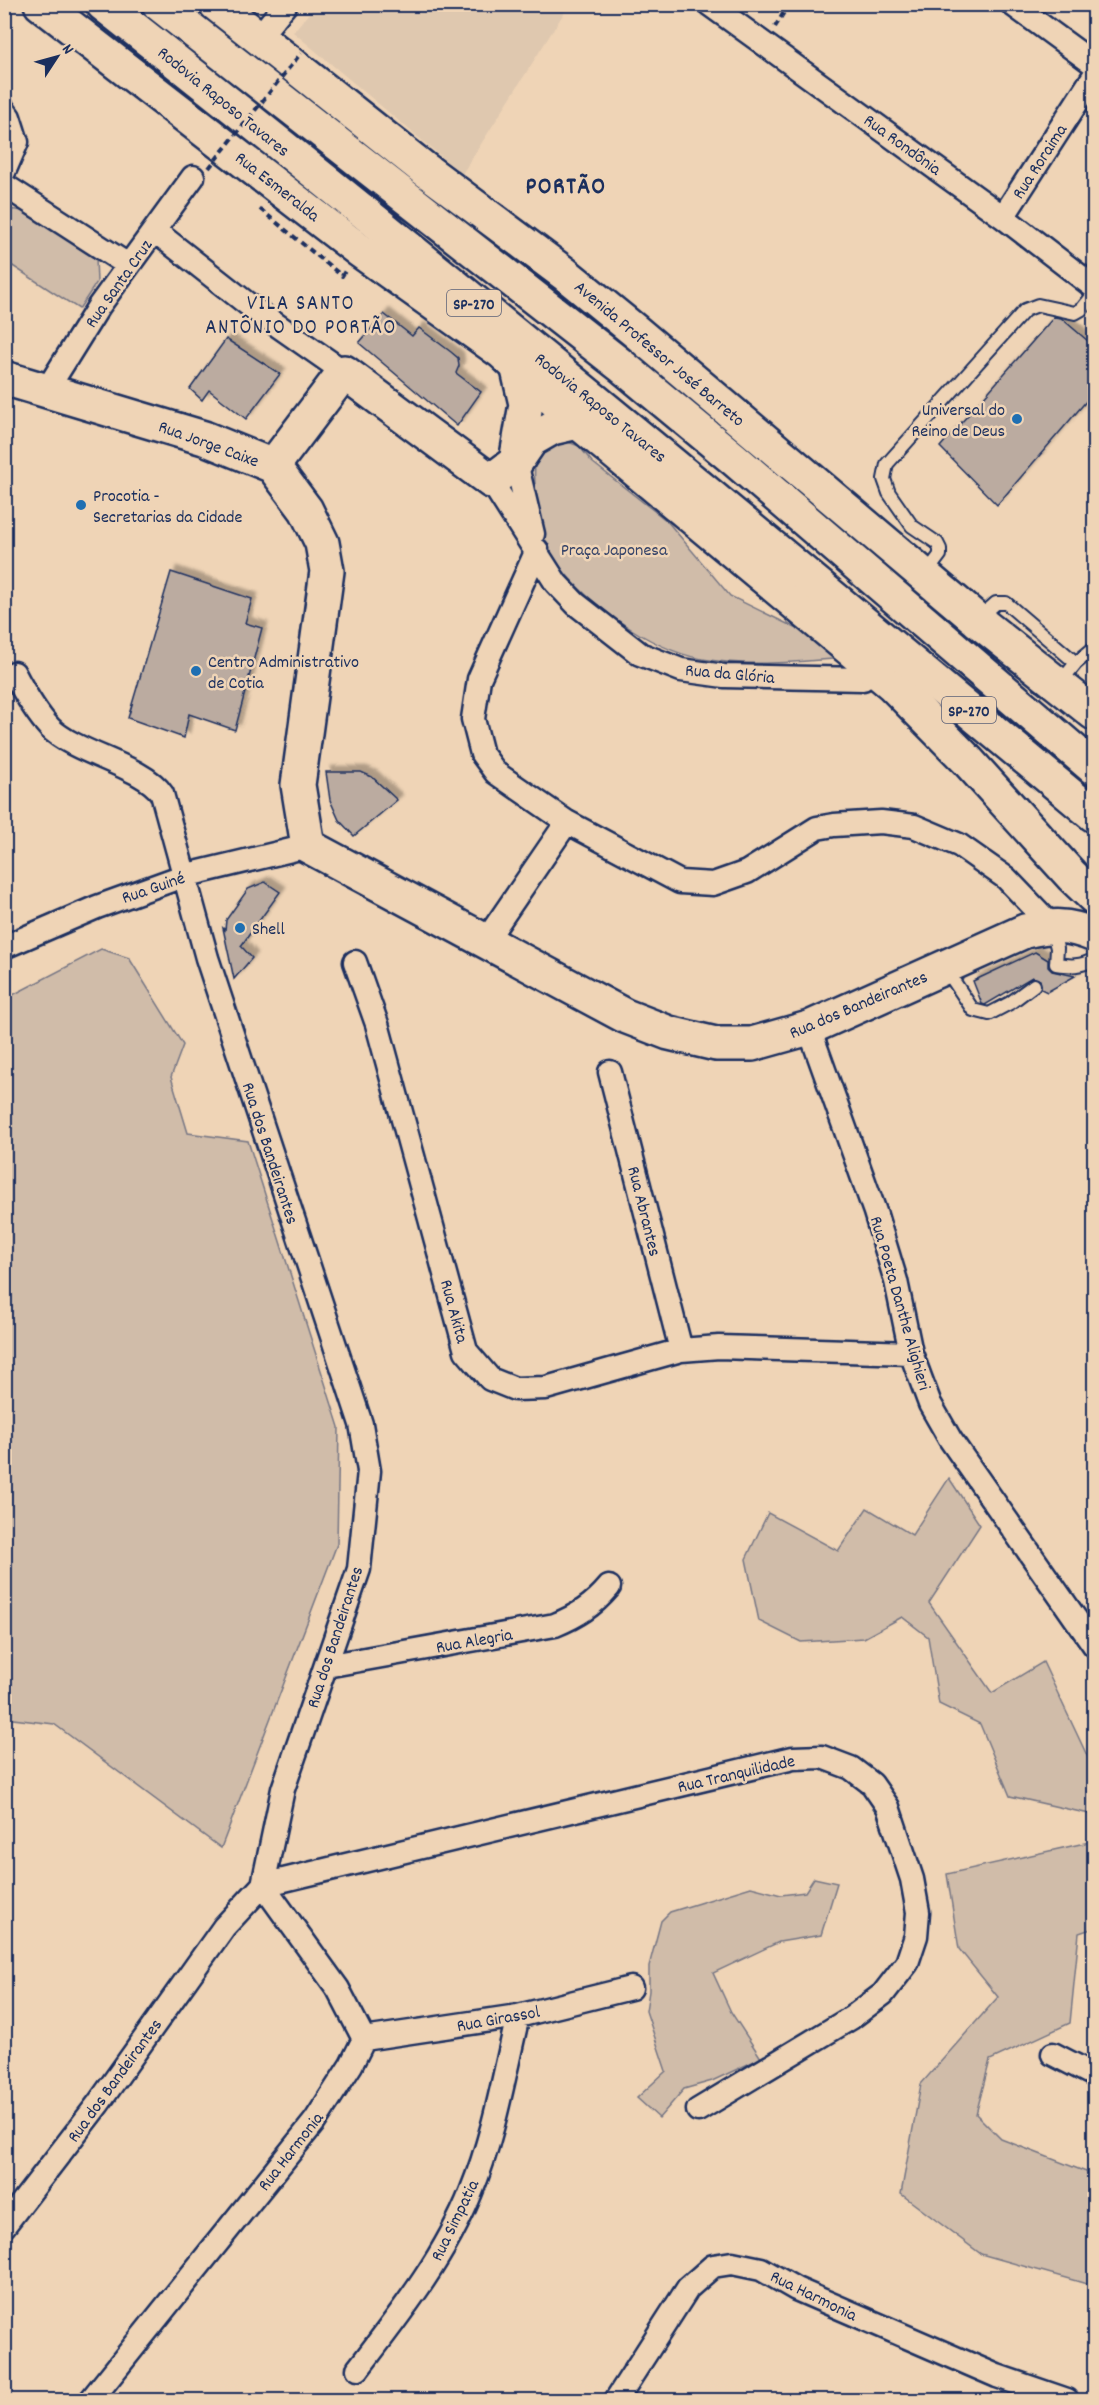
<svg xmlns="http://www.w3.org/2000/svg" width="1099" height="2405" font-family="Dekko,sans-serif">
<defs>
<filter id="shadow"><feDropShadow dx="5.5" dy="-5.5" stdDeviation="1.5" flood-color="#0004"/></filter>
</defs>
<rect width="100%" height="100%" fill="#efd4b6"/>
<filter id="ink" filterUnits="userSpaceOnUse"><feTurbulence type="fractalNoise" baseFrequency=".0167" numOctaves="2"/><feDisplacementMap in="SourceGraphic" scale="12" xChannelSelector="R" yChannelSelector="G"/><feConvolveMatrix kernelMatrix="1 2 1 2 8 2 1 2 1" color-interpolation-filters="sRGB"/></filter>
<g filter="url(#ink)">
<!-- built -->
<path fill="#dfc8af" d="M316 5V4L569 5 462 174 293 32Z"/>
<!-- green -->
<path fill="#d0bca9" stroke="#767684" stroke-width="1.5" d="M4 209C50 210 64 230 96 258L97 282 79 309 5 261Z
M557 438 579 446 592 462 667 521 730 596 816 638 844 658C795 662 751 667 702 659 649 649 580 600 551 554 540 536 533 487 535 465 536 460 539 453 541 448Z
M101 949 129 958 183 1045 171 1077 188 1133 248 1141 339 1427 337 1544 221 1848 54 1724 5 1718V999Z
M949 1478 980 1525 929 1603 992 1693 1043 1662 1092 1766 1094 1764V1815L1010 1796 980 1724 939 1704 928 1637 902 1617 864 1638 801 1642 759 1621 746 1559 768 1513 838 1551 867 1508 912 1535Z
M1094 1841V1928L1079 1933 1070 2023 990 2060 976 2114 1001 2139 1094 2175V2286L981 2254 901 2194 921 2084 998 1997 959 1949 947 1874Z
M814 1878 837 1883 821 1935 779 1942 713 1973 731 2012 761 2058 712 2081 684 2089 659 2118 637 2098 666 2071 646 2011 649 1991V1966L661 1921 670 1912 751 1887 781 1895 805 1892Z"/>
<!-- building -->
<path fill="#bbaba0" stroke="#1b2f5e" stroke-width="1.5" filter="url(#shadow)" d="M384 314 412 336 419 328 451 352 458 358 459 366 456 373 481 392 457 426 359 343Z
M1054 317 1061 318 1095 347V391L997 505 940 447Z
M226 339 280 374 246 419 209 390 202 400 190 389Z
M171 572 252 599 245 623 262 628 235 730 189 714 184 738 128 718Z
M326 772H361L372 777 397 800 354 836 339 820 330 800Z
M265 882 280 892 241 946 252 958 234 979 223 928 225 930 226 920 248 889Z
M1035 952 1048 960V967L1052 971 1075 976 1047 992 1041 989 1040 980 1032 977 985 1005 982 1004 973 981Z"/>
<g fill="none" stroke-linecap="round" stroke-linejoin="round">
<defs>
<path id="service" d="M925 575 940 555V549L937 543 912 526 889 493 884 479 887 464 1025 310 1038 305 1075 313 1082 309 1094 294
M977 620 996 603H1006L1076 663 1059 684
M1076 663 1094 648
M1052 929 1057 948 1056 964C1070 966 1081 967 1094 959
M945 968 973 1010 989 1014 1010 1003 1034 985"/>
<path id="minor" d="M709 4 1003 217 1094 287
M1012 4 1094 64
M258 38 286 4
M4 110 9 117 17 142 4 172
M4 185 128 265
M1003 217 1094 76
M155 231 254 309 344 372
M46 391 99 306 193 177
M516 462 533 534
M491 481 556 583 576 604 640 654 681 670 724 676 863 679
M537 550 479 679 473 719 482 754 496 773 567 822 680 882 713 884 747 872 817 828 834 825 881 822 914 826 959 845 1006 878 1051 925
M485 942 567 822
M4 947 97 907 183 876 308 846
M355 962 377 1024 466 1351 490 1379 515 1389 546 1388 681 1350 719 1347 911 1353
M809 1028 875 1212 896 1281 911 1353 930 1404 950 1439 1094 1645
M610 1072 681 1350
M326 1666 555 1625C577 1616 593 1606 609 1587
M263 1885 793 1758 822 1757 851 1768 872 1784 888 1807 912 1879 918 1912 916 1936 907 1963 883 1994 851 2018 698 2110
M263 1885 338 1989 364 2039
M364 2039 518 2016 631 1988
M1053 2054 1094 2075
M4 2226 98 2104 224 1927 263 1885 283 1789 359 1569 369 1471 361 1424 207 958 162 794C144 766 76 754 50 728 35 712 24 692 14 673
M358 2369C400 2314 445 2257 471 2192 494 2136 504 2075 518 2016
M91 2400 315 2121 351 2065 364 2039
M616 2400 688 2288 713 2266 732 2263 761 2269 796 2289 997 2376 1067 2400"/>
<path id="secondary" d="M4 378 204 438 273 466 306 510 322 543 327 571 298 785 308 846 625 1016 669 1033 716 1044H752L809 1028 1025 931C1053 925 1067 924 1094 935
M516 462 526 404 517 365
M273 466 344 372 491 481 516 462 531 440 552 428 578 422"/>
<path id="trunk" d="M41 4 359 250 502 352 578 422 892 684 968 761 1072 876 1094 897
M216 4 423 168 565 274 635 331 977 620 1094 713"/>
<path id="motorway" d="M103 4C439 268 767 542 1094 815
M159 4 623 367 734 459 1094 768"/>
</defs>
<!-- service casing -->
<use href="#service" stroke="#1b2f5e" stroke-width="16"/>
<!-- minor casing -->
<use href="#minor" stroke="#1b2f5e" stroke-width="27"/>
<!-- secondary casing -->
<use href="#secondary" stroke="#1b2f5e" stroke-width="38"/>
<!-- trunk casing -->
<use href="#trunk" stroke="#1b2f5e" stroke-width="38"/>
<!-- motorway casing -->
<use href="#motorway" stroke="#1b2f5e" stroke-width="38"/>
<!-- path -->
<path stroke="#1b2f5e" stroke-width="4" stroke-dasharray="6 4.5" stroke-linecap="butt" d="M775 27 789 4
M260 209 342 276 345 271"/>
<!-- service -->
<use href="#service" stroke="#efd4b6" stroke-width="12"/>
<!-- minor -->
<use href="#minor" stroke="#efd4b6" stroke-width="22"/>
<!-- secondary -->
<use href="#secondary" stroke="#efd4b6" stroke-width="33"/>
<!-- trunk -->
<use href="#trunk" stroke="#efd4b6" stroke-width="33"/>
<!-- motorway -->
<use href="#motorway" stroke="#efd4b6" stroke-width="33"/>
<!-- path-bridge -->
<path stroke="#1b2f5e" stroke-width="4" stroke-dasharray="6 4.5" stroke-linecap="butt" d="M209 168 301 53"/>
</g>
</g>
<!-- markers -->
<g fill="#1f6fb2" stroke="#efd4b6" stroke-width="2">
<circle cx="1017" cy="419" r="6"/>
<circle cx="81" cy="505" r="6"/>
<circle cx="196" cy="671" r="6"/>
<circle cx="240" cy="928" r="6"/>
</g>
<g text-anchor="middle" stroke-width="5" stroke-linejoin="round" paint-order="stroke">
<!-- shield labels -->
<g fill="#efd4b6" stroke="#5b6078" stroke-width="1.5">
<rect x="447" y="290" width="54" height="26" rx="4.5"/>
<rect x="942" y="697" width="54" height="26" rx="4.5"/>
</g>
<g font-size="16" font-weight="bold" fill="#1b2f5e">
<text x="474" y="309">SP-270</text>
<text x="969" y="716">SP-270</text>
</g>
<!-- street labels -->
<g font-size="18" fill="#1b2f5e" stroke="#efd4b6">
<text transform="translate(224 101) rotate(39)" y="6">Rodovia Raposo Tavares</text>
<text transform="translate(903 144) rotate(36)" y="6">Rua Rondônia</text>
<text transform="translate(1039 161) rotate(-57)" y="6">Rua Roraima</text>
<text transform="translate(278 186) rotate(38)" y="6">Rua Esmeralda</text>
<text transform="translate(118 283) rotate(-55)" y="6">Rua Santa Cruz</text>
<text transform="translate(660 353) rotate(40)" y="6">Avenida Professor José Barreto</text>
<text transform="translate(601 407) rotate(39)" y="6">Rodovia Raposo Tavares</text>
<text transform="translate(209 443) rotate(20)" y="6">Rua Jorge Caixe</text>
<text transform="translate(730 673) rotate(5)" y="6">Rua da Glória</text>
<text transform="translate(153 887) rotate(-19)" y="6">Rua Guiné</text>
<text transform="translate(858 1004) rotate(-23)" y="6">Rua dos Bandeirantes</text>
<text transform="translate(271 1153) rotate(72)" y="6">Rua dos Bandeirantes</text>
<text transform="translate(645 1211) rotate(76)" y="6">Rua Abrantes</text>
<text transform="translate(901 1303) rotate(74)" y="6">Rua Poeta Danthe Alighieri</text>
<text transform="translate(455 1311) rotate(75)" y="6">Rua Akita</text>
<text transform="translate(334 1637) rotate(-72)" y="6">Rua dos Bandeirantes</text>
<text transform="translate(474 1640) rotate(-10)" y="6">Rua Alegria</text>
<text transform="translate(736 1773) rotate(-13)" y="6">Rua Tranquilidade</text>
<text transform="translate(498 2018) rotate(-10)" y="6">Rua Girassol</text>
<text transform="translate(114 2080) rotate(-54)" y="6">Rua dos Bandeirantes</text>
<text transform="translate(290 2151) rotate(-52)" y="6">Rua Harmonia</text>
<text transform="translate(454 2220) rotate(-64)" y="6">Rua Simpatia</text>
<text transform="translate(814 2295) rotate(26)" y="6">Rua Harmonia</text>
</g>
<!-- poi labels -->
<g font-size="18" fill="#1b2f5e" stroke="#efd4b6" text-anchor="start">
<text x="1005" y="415" text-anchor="end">Universal do<tspan x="1005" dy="21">Reino de Deus</tspan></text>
<text x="93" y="501">Procotia -<tspan x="93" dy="21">Secretarias da Cidade</tspan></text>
<text x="208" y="667">Centro Administrativo<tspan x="208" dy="21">de Cotia</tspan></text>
<text x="252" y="934">Shell</text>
</g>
<!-- park labels -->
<g font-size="18" fill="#364469" stroke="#efd4b6">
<text x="614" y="555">Praça Japonesa</text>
</g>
<!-- quarter labels -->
<g font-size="21" letter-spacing="1.5" fill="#1b2f5e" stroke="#efd4b6">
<text x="301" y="309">VILA SANTO<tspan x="301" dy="24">ANTÔNIO DO PORTÃO</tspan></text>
</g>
<!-- district labels -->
<g font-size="24" font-weight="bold" letter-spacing="1.5" fill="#1b2f5e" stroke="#efd4b6">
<text x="566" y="193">PORTÃO</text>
</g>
</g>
<!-- margin -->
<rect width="1099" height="2405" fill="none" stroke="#efd4b6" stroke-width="24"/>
<rect x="12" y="12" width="1075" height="2381" fill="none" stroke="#1b2f5e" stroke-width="2" filter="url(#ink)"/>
<!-- north arrow -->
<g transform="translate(57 57) rotate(54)" stroke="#efd4b6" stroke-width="4.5" paint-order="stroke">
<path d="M0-4.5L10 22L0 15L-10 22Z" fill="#1b2f5e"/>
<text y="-9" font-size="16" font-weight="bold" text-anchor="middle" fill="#1b2f5e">N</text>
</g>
</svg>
